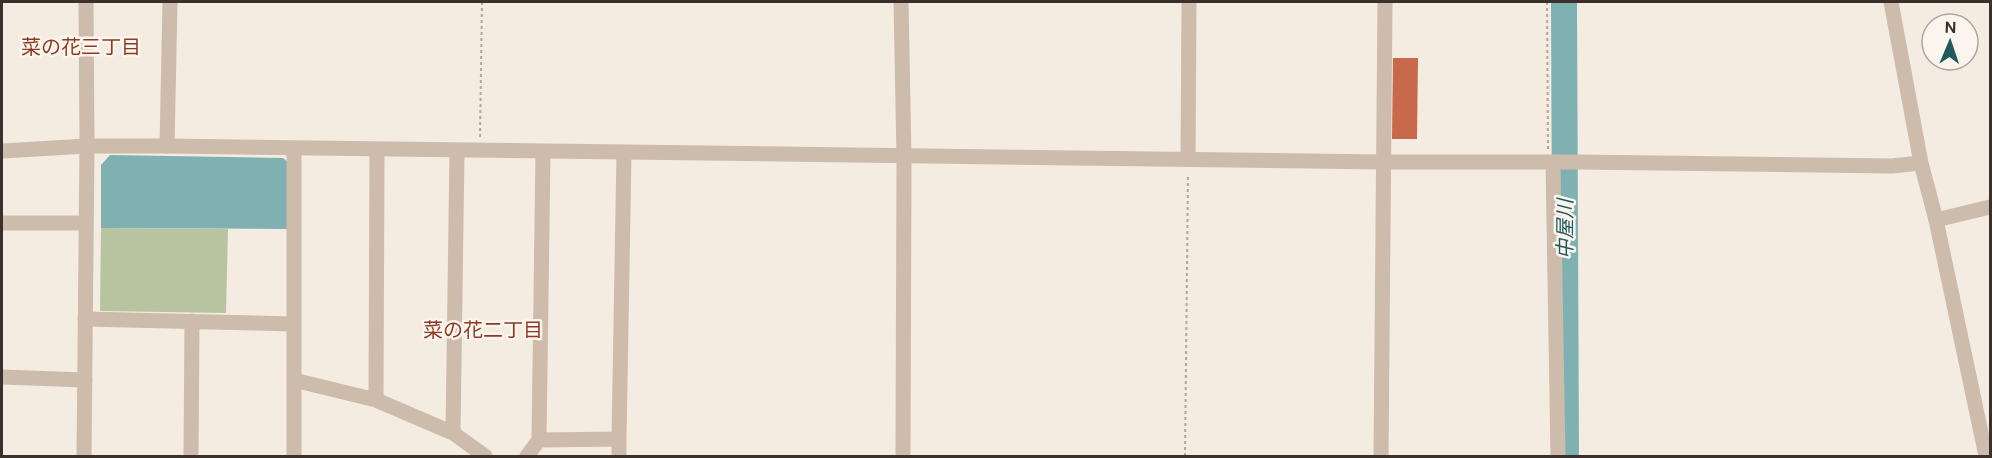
<svg xmlns="http://www.w3.org/2000/svg" width="1992" height="458" font-family="'DM Sans','Noto Sans JP',sans-serif">
<rect width="100%" height="100%" fill="#f4ebe1"/>
<!-- green -->
<path fill="#b8c4a0" d="M101 228 228 229 226 313 100 311Z"/>
<!-- water -->
<path fill="#7fb0b2" d="M110 155 283 158 289 163 288 229 101 228V165Z"/>
<g fill="none" stroke-linecap="round" stroke-linejoin="round">
<!-- river -->
<path stroke="#7fb0b2" stroke-width="26" d="M1564 2 1566 456"/>
</g>
<!-- building -->
<path fill="#c8694b" d="M1393 58H1418L1417 139H1392Z"/>
<g fill="none" stroke-linecap="round" stroke-linejoin="round">
<!-- path -->
<path stroke="#b9a596" stroke-width="2" stroke-dasharray="3 3" stroke-linecap="butt" d="M1547 2 1548 149
M480 137 482 2
M1185 456 1188 174"/>
<!-- minor -->
<path stroke="#cdbbac" stroke-width="15" d="M901 2 904 157 903 456
M167 146 170 2
M294 149V456
M1188 159 1189 2
M1553 162 1558 456
M1936 220 1990 207
M2 223H86
M85 319 294 324
M2 377 85 380
M294 380 376 400 453 433 485 456
M376 400 377 150
M453 433 457 151
M539 440 619 439 624 153
M191 456 192 321
M527 456 539 440 543 152
M619 456V439
M1381 456 1385 2"/>
<!-- tertiary -->
<path stroke="#cdbbac" stroke-width="15" d="M1891 2 1921 163 1936 220 1986 456
M2 151 87 146H167L1383 162H1577L1892 166 1921 163
M84 456 87 146 86 2"/>
</g>
<g text-anchor="middle" stroke-width="5" stroke-linejoin="round" paint-order="stroke">
<!-- neighbourhood labels -->
<g font-size="20" fill="#8c3b22" stroke="#fbf5ee">
<text x="81" y="54">菜の花三丁目</text>
<text x="483" y="337">菜の花二丁目</text>
</g>
<!-- water labels -->
<g font-size="20" font-style="italic" fill="#1f5a5e" stroke="#fbf5ee">
<text transform="translate(1565 229) rotate(-90)" y="7">中屋川</text>
</g>
</g>
<!-- border -->
<rect width="1992" height="458" fill="none" stroke="#3b302b" stroke-width="6"/>
<!-- north arrow -->
<g transform="translate(1950 42) rotate(2)"><circle r="28" fill="#fbf5ee" stroke="#aea6a0" stroke-width="1.5"/>
<path d="M0-4.5L10 22L0 15L-10 22Z" fill="#1f5a5e"/>
<text y="-9" font-size="16" font-weight="bold" text-anchor="middle" fill="#3b302b">N</text>
</g>
</svg>
